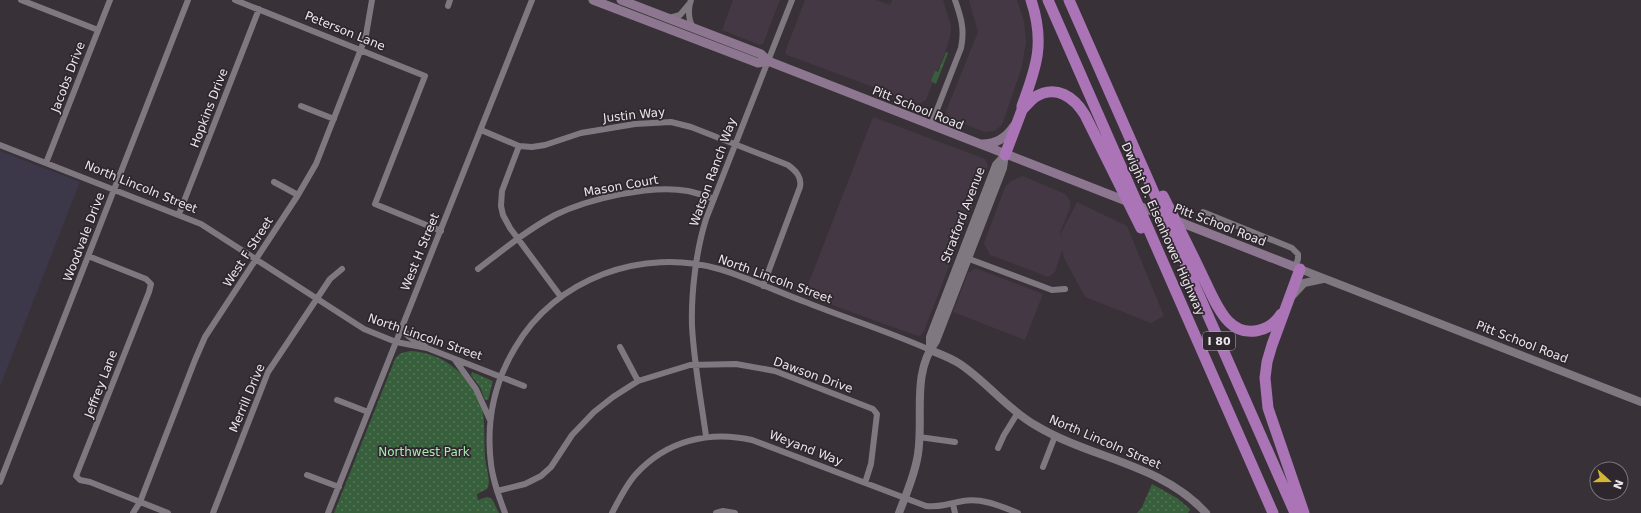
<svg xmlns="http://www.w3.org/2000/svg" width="1641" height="513" font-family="'DejaVu Sans',sans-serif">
<defs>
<pattern id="grass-tufts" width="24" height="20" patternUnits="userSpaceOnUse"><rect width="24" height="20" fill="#375f3c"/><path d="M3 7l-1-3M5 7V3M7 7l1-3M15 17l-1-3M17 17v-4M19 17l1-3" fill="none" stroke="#547658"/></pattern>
<pattern id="park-dots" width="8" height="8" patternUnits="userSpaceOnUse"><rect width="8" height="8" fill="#375f3c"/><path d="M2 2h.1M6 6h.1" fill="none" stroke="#547658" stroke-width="1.8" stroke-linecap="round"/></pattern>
</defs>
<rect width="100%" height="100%" fill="#383138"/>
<!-- built -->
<path fill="#443844" d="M733 0H780L763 44 760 45 722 30Z
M805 0H876L890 5 892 0H943L951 26 950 36 945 53 926 100 919 104 787 55 785 52Z
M969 0H1017L1024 21 1026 42 1022 67 1002 125 994 131 984 132 947 117 946 111 978 32Z
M873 117 985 159 988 166 924 331 921 335 918 336 804 295Z
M1023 176 1065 194 1070 200V208L1060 233 1063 241 1061 233 1077 202 1127 226 1164 316 1151 323 1085 297 1064 258 1062 250 1055 272 1048 277 990 255 984 243 1005 187 1011 181Z
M974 269H978L1043 294 1025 340 953 312 968 273Z"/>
<!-- education -->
<path fill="#3d3849" d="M0 151 80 182 0 386Z"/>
<!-- grass -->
<path fill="url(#grass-tufts)" d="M946 52 948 53 936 84 931 81 935 71 938 72Z"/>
<!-- park -->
<path fill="url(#park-dots)" d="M412 351C446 353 476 380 483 413 485 427 484 442 485 456 485 466 492 480 487 489L477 494 478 500 487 497 492 499 499 513H334L395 359C399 352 405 352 412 351Z
M472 372 493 381 488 400H485L480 387 471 375Z
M1152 484 1177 498 1190 509 1188 513H1137L1142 507Z"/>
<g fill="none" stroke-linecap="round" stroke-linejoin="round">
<!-- minor -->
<path stroke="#807880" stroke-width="6" d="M21 0 98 30
M235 0 425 76 375 204 441 231
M691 0C688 8 688 20 693 27
M448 6 450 0
M669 18 680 15 690 3
M301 106 334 119
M931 125 961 48C965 30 961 17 955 0
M481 130 519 146 532 147 545 145 581 133 635 124 671 122 691 127 788 165C796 171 802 177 800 187L763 286
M0 145 201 224 364 329 396 342 427 348 524 386
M519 146 502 191 501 206 503 215 510 228 561 297
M46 163 110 0
M274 182 298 195
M1203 212 1292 248 1298 254V259L1295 268
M179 214 259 9
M88 256 146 279 151 284 149 292 76 476 80 480 90 482 168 513
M964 257 1052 290 1065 289
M478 269C503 250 527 230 555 215 588 199 651 184 688 191 697 193 706 196 714 199
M403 326C406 340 416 339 426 347
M620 347 638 381
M455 360 476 389 490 420
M337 400 368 412
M706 436C701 400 694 363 692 326 691 293 696 251 706 219L792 0
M919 437 955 442
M998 448 1004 435 1017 414
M1043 467 1055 436
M307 475 339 487
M0 482 188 0
M497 491 525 484 541 476 551 467 572 435 594 412 613 397 638 381 690 365 736 364 775 371 873 409 877 414 871 464 865 483
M953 504 955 513
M133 513 140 502 195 360 205 337 298 195 316 164 361 49 366 35 372 0
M213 513 268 372 330 279 342 269
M328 513 532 0
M505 513C499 497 493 481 491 464 486 423 494 383 515 348 555 278 643 247 719 269 749 278 778 292 808 303 848 319 890 332 930 350
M612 513C619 500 626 485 636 474 666 441 709 430 752 440L926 506C940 508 950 503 963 501 983 498 1000 506 1018 513
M716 513 723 511 735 513"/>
<!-- tertiary -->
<path stroke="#807880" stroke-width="8" d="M1300 269 1641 402
M1293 295 1304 283 1323 279
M930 350C940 354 951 358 960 364 987 382 1007 409 1035 425 1091 459 1160 463 1206 513
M930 350V337L996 165 1005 155
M899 513C906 494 915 475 918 454 924 416 911 374 936 341L1003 168 1005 155"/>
<!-- secondary -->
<path stroke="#8d7790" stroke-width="9" d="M593 0 758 63 768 61
M621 0 761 54 768 61 1300 269
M980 144C995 145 1006 138 1014 126"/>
<!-- motorway -->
<path stroke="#aa74b6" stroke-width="11" d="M1048 0 1273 513
M1069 0 1295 513
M1022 110C1026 106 1030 101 1035 97 1056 84 1074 97 1085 115L1141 228
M1005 155 1022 110V106C1037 66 1045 42 1031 0
M1163 196C1177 224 1191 251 1204 279 1211 293 1218 311 1229 322 1245 338 1270 332 1281 314
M1300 269 1272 345 1267 362 1265 378 1268 408 1304 513"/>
</g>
<g text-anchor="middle" stroke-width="3.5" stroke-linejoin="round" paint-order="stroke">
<!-- shield labels -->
<rect fill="#2e272e" stroke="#b3adb3" stroke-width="1" x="1203" y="332" width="32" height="18" rx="3"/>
<g font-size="11" font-weight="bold" fill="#ece7ec">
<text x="1219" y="345">I 80</text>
</g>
<!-- street labels -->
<g font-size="12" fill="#ece7ec" stroke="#2e272e">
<text transform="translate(345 31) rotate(22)" y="4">Peterson Lane</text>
<text transform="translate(68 77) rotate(-69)" y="4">Jacobs Drive</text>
<text transform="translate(209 108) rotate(-69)" y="4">Hopkins Drive</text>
<text transform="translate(918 108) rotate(22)" y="4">Pitt School Road</text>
<text transform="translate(634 115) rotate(-6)" y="4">Justin Way</text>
<text transform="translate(713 172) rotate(-70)" y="4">Watson Ranch Way</text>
<text transform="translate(621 186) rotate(-10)" y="4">Mason Court</text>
<text transform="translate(141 187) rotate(22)" y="4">North Lincoln Street</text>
<text transform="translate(963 215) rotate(-69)" y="4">Stratford Avenue</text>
<text transform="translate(1220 225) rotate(21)" y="4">Pitt School Road</text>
<text transform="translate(1163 229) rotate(66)" y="4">Dwight D. Eisenhower Highway</text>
<text transform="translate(84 237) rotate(-69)" y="4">Woodvale Drive</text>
<text transform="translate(248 252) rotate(-57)" y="4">West F Street</text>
<text transform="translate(420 252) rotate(-68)" y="4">West H Street</text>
<text transform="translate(775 279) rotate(20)" y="4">North Lincoln Street</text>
<text transform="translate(425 337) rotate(19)" y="4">North Lincoln Street</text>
<text transform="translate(1522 342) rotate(21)" y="4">Pitt School Road</text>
<text transform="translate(813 375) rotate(20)" y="4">Dawson Drive</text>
<text transform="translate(101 384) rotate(-69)" y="4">Jeffrey Lane</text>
<text transform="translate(247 398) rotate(-67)" y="4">Merrill Drive</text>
<text transform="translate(1105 442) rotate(23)" y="4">North Lincoln Street</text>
<text transform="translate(806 448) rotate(21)" y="4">Weyand Way</text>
</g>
<!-- park labels -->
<g font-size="12" fill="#a8ebaf" stroke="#2e272e">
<text x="424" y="456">Northwest Park</text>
</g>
</g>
<!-- north arrow -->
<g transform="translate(1609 481) rotate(111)"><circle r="19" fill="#2e272e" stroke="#7a747a"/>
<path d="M0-3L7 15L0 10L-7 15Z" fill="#d4b635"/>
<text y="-6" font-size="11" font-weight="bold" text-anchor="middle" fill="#ece7ec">N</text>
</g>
</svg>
